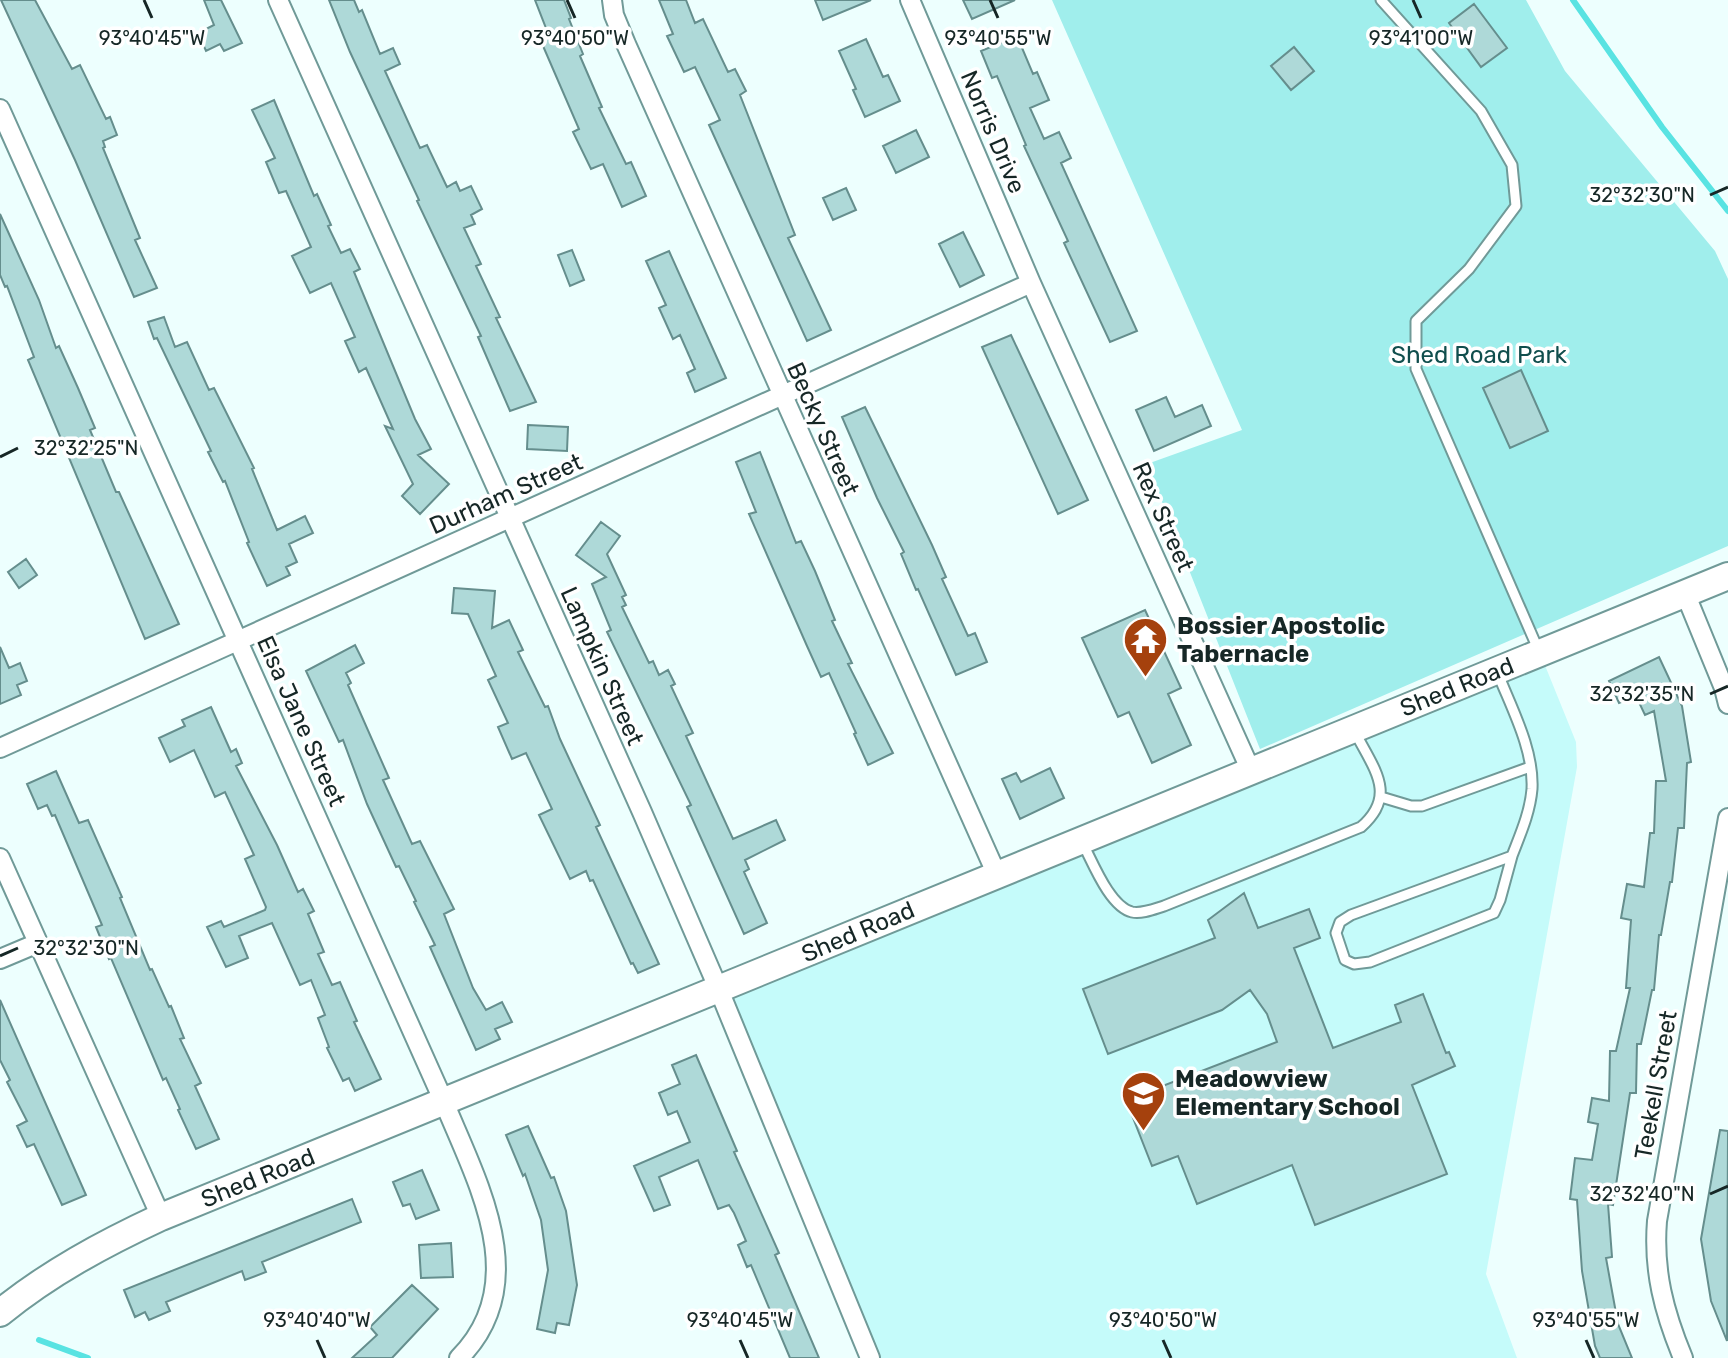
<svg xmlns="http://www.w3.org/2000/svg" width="1728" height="1358" font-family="Rubik,sans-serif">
<rect width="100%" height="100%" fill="#edfffe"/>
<!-- built -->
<path fill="#c5fbfa" d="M1540 653 1576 742 1577 767 1486 1274 1517 1358H870L719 990Z"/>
<!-- green -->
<path fill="#a0eeec" d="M1052 0H1526L1565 71 1715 251 1728 279V546L1260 749 1147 464 1242 430Z"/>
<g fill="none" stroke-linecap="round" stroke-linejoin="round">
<!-- stream -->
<path stroke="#59e3e2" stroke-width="6" d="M1573 0 1662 127 1728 211
M39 1340 88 1358"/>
</g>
<!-- building -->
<path fill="#aed9d8" stroke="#658e8d" stroke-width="2" d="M1 0H35L72 69 80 65 106 119 110 117 117 135 103 141 105 147 103 148 140 238 135 240 157 288 134 297 75 160Z
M204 0H221L242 43 224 51 220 44 206 51 198 33 214 25Z
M329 0H354L359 12 362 10 380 54 393 48 400 64 385 71 420 148 427 145 447 187 456 182 460 191 471 186 482 209 471 215 475 224 464 228 481 264 476 266 500 317 496 318 536 402 510 411 478 337 481 336 417 201 419 200 350 52Z
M535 0H564L571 18 569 19 583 54 580 56 602 107 599 108 626 164 631 162 646 196 622 207 603 164 591 169 573 132 579 129 540 39 549 36Z
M659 0H686L695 23 703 19 728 72 735 69 746 91 740 95 795 235 788 238 831 330 807 341 709 125 720 120 695 67 684 72 667 36 673 34Z
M815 0H871L823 20Z
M963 0H1015L972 19Z
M1474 4 1507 48 1481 67 1449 23Z
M1017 36 1033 74 1037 72 1049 100 1030 108 1044 139 1059 132 1071 158 1061 163 1137 331 1110 342 1064 243 1068 241 1024 146 1026 145 997 76 992 78 981 51Z
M866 39 883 77 888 75 900 101 865 117 853 90 856 89 839 51Z
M1294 47 1314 71 1291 90 1271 66Z
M274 100 314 196 317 194 331 225 328 226 341 253 350 249 360 269 354 272 415 419 431 449 418 455 449 484 420 514 402 496 413 484 385 426 393 429 366 368 359 372 345 341 355 337 331 283 310 293 292 256 311 247 286 191 279 193 266 162 275 158 252 110Z
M916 130 929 157 896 173 883 146Z
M846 188 856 210 833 220 823 198Z
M0 214 39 300 56 348 59 346 78 388 95 428 90 430 116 492H119L179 624 145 639 28 360 34 357 7 286 5 287 0 275Z
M963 232 984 275 960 287 939 244Z
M572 250 584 280 570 286 558 255Z
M669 251 726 378 695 392 687 373 695 369 680 335 673 339 659 308 666 305 646 261Z
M164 317 175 347 187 342 209 390 214 388 254 468 252 469 277 530 305 516 313 533 289 544 297 562 286 567 290 575 267 586 247 543 249 542 225 481 223 482 208 452 211 451 157 338 154 339 148 322Z
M1011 335 1088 500 1058 514 982 347Z
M1521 370 1548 431 1510 448 1483 388Z
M1166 397 1175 417 1202 405 1211 426 1154 451 1136 410Z
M865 407 932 545 946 577 942 579 968 636 975 633 987 662 956 675 918 589 916 590 901 554 904 552 877 498 842 417Z
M528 425 568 427 567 451 527 449Z
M760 452 796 543 801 541 815 571 835 620 832 621 852 663 848 664 893 753 868 765 854 734 856 733 829 673 821 677 807 646 749 514 756 512 736 462Z
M601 522 620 536 607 554 626 595 622 597 626 605 622 607 649 663 653 661 659 675 668 670 675 684 671 686 693 733 686 736 733 839 776 820 785 840 745 860 749 869 744 872 767 923 744 934 687 807 691 805 607 632 611 630 592 584 606 577 576 555Z
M26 559 37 575 19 588 8 572Z
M454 588 495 591 492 628 509 620 523 650 518 652 545 707 548 706 560 739 600 825 596 827 659 964 638 973 633 963 631 964 593 880 590 881 586 871 570 879 539 815 552 809 526 753 512 759 498 727 508 723 488 680 496 676 468 614 452 613Z
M1145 610 1181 688 1168 694 1191 745 1152 763 1129 712 1118 717 1082 638Z
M355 645 364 663 346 673 351 683 348 685 389 778 383 780 412 844 420 841 454 909 444 914 473 988 486 1010 502 1002 512 1022 495 1029 500 1039 476 1050 430 947 435 945 414 902 416 901 399 866 396 867 367 804 343 740 339 742 306 671Z
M0 647 9 668 20 663 27 681 17 685 21 695 0 704Z
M1659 657 1682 706 1691 762 1687 763 1684 828H1678L1672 882H1670L1661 935H1659L1654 990H1652L1641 1044H1637L1636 1093H1630L1613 1205 1608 1204 1612 1257 1606 1258 1618 1324 1632 1358H1600L1595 1346 1582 1271 1577 1200 1570 1199 1575 1158 1592 1160 1598 1124 1588 1122 1592 1098 1609 1101 1610 1051H1616L1630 988H1626L1631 920 1621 918 1627 884 1644 887 1650 833H1654L1656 781H1666L1654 711 1645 715 1636 696 1619 703 1609 681Z
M211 707 231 752 236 749 242 763 236 766 277 845 298 892 303 889 314 911 308 914 324 952 318 954 332 985 340 982 357 1021 354 1022 381 1079 355 1091 349 1078 343 1081 327 1048 329 1047 318 1018 325 1015 311 980 300 985 272 923 239 936 248 958 226 967 207 927 221 921 224 927 265 910 266 907 245 859 254 855 225 792 215 797 194 750 170 762 159 738 185 726 182 720Z
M1050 768 1064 798 1020 819 1002 779 1016 773 1021 782Z
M56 771 79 823 88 820 122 897 120 898 150 970 152 969 169 1007 171 1006 184 1038 180 1039 201 1083 195 1086 219 1139 196 1149 178 1110 180 1109 166 1078 163 1080 111 958 109 959 96 927 102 925 55 815 52 816 47 805 38 809 27 784Z
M1244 893 1258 928 1309 909 1320 938 1294 948 1333 1048 1401 1022 1395 1005 1423 994 1446 1053 1449 1052 1455 1066 1412 1085 1447 1174 1315 1225 1292 1165 1197 1204 1178 1156 1152 1166 1126 1100 1277 1042 1267 1014 1250 990 1222 1010 1108 1054 1083 989 1215 938 1208 920Z
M0 1000 86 1195 62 1205 34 1144 27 1147 17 1126 27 1121 7 1082 10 1080 0 1060Z
M696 1055 737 1151 734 1152 779 1253 775 1255 819 1358H790L751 1265 747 1267 738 1245 746 1241 734 1213 729 1205 718 1209 698 1160 659 1177 670 1205 654 1211 634 1166 690 1142 677 1111 668 1115 659 1093 680 1084 672 1065Z
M528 1126 551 1178 554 1177 566 1211 577 1285 569 1325 557 1323 555 1333 537 1329 548 1270 541 1220 525 1174 523 1176 506 1135Z
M1720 1130 1728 1131 1727 1341 1711 1301 1701 1239Z
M422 1170 439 1210 416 1219 410 1204 403 1206 393 1182Z
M352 1199 361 1222 262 1262 266 1272 245 1280 242 1271 166 1302 170 1311 149 1320 145 1312 135 1317 124 1290Z
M451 1243 453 1277 421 1278 419 1245Z
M412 1285 438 1309 392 1358H352L377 1335 370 1327Z"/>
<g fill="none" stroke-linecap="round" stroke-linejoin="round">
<defs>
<path id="lane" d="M1381 0 1481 111 1512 165 1516 206 1469 269 1416 321V369L1538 649
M1498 674C1512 709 1534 750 1532 789 1530 813 1520 835 1512 856L1351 915 1340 922 1336 933 1345 960 1354 964 1370 962 1494 913 1500 900 1512 856
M1381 797 1411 806H1422L1530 767
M1083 844C1093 863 1110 907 1132 912 1142 914 1154 909 1164 906L1361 827C1399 794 1372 767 1354 730"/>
<path id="street" d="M278 0 642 812 719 990 870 1358
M612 0 614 15 626 44 997 875
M910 0 1031 283 1251 771
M0 109 444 1102C477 1182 534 1283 459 1358
M1685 593 1724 688 1728 704
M0 748 1031 283
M0 858 161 1217
M0 959 38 943
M1683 1358C1664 1312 1653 1271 1657 1221L1728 818"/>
<path id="secondary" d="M0 1313C49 1273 103 1244 161 1217L1728 576"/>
</defs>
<!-- lane casing -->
<use href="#lane" stroke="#709a98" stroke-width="13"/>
<!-- street casing -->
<use href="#street" stroke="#709a98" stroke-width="22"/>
<!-- secondary casing -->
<use href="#secondary" stroke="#709a98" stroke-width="30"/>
<!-- lane -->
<use href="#lane" stroke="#fff" stroke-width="9"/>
<!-- street -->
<use href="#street" stroke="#fff" stroke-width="18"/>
<!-- secondary -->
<use href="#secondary" stroke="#fff" stroke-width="26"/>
</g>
<!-- ticks -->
<path fill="none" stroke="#162726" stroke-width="3" d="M144 0 152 18M567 0 575 18M990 0 998 18M1413 0 1421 18M1710 195 1728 187M0 457 18 448M1710 694 1728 686M0 956 18 948M1710 1194 1728 1186M317 1340 325 1358M740 1340 748 1358M1163 1340 1171 1358M1586 1340 1594 1358"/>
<!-- icons -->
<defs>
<symbol id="temple-pin" viewBox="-11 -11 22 30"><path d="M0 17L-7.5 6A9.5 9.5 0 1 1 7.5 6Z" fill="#a5410d" stroke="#fff"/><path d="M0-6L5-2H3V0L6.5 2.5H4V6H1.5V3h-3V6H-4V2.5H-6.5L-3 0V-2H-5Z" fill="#fff"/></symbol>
<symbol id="school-pin" viewBox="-11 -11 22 30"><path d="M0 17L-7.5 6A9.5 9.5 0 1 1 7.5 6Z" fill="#a5410d" stroke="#fff"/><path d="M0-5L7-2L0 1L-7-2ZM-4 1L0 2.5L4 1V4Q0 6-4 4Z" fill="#fff"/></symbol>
</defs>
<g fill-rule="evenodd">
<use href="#temple-pin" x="1120" y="614" width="51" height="69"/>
<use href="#school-pin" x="1118" y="1068" width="51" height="69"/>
</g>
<g text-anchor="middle" stroke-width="7" stroke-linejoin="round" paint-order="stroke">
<!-- street labels -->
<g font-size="24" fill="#162726" stroke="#fff">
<text transform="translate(993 132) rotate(67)" y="8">Norris Drive</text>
<text transform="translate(823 429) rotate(66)" y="8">Becky Street</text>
<text transform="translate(506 494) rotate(-24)" y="8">Durham Street</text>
<text transform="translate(1163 517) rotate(66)" y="8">Rex Street</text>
<text transform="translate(602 666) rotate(66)" y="8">Lampkin Street</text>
<text transform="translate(1457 687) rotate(-22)" y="8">Shed Road</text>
<text transform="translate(301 721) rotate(66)" y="8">Elsa Jane Street</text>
<text transform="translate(858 932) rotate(-23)" y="8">Shed Road</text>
<text transform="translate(1656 1085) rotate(-80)" y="8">Teekell Street</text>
<text transform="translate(258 1178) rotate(-22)" y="8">Shed Road</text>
</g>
<!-- park labels -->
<g font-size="24" fill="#104e4d" stroke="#fff">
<text x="1479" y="363">Shed Road Park</text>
</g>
<!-- poi labels -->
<g font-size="24" font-weight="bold" fill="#162726" stroke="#fff" text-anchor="start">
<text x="1177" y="634">Bossier Apostolic<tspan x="1177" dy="28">Tabernacle</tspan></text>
<text x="1175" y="1087">Meadowview<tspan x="1175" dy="28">Elementary School</tspan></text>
</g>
</g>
<g font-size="20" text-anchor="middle" fill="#162726" stroke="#fff" stroke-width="7" stroke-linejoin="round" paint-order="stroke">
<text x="152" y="45">93°40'45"W</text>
<text x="575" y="45">93°40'50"W</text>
<text x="998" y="45">93°40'55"W</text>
<text x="1421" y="45">93°41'00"W</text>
<text x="1642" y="202">32°32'30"N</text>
<text x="86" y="455">32°32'25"N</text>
<text x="1642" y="701">32°32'35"N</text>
<text x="86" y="955">32°32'30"N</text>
<text x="1642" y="1201">32°32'40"N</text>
<text x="317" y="1327">93°40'40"W</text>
<text x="740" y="1327">93°40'45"W</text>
<text x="1163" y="1327">93°40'50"W</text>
<text x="1586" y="1327">93°40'55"W</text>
</g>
</svg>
